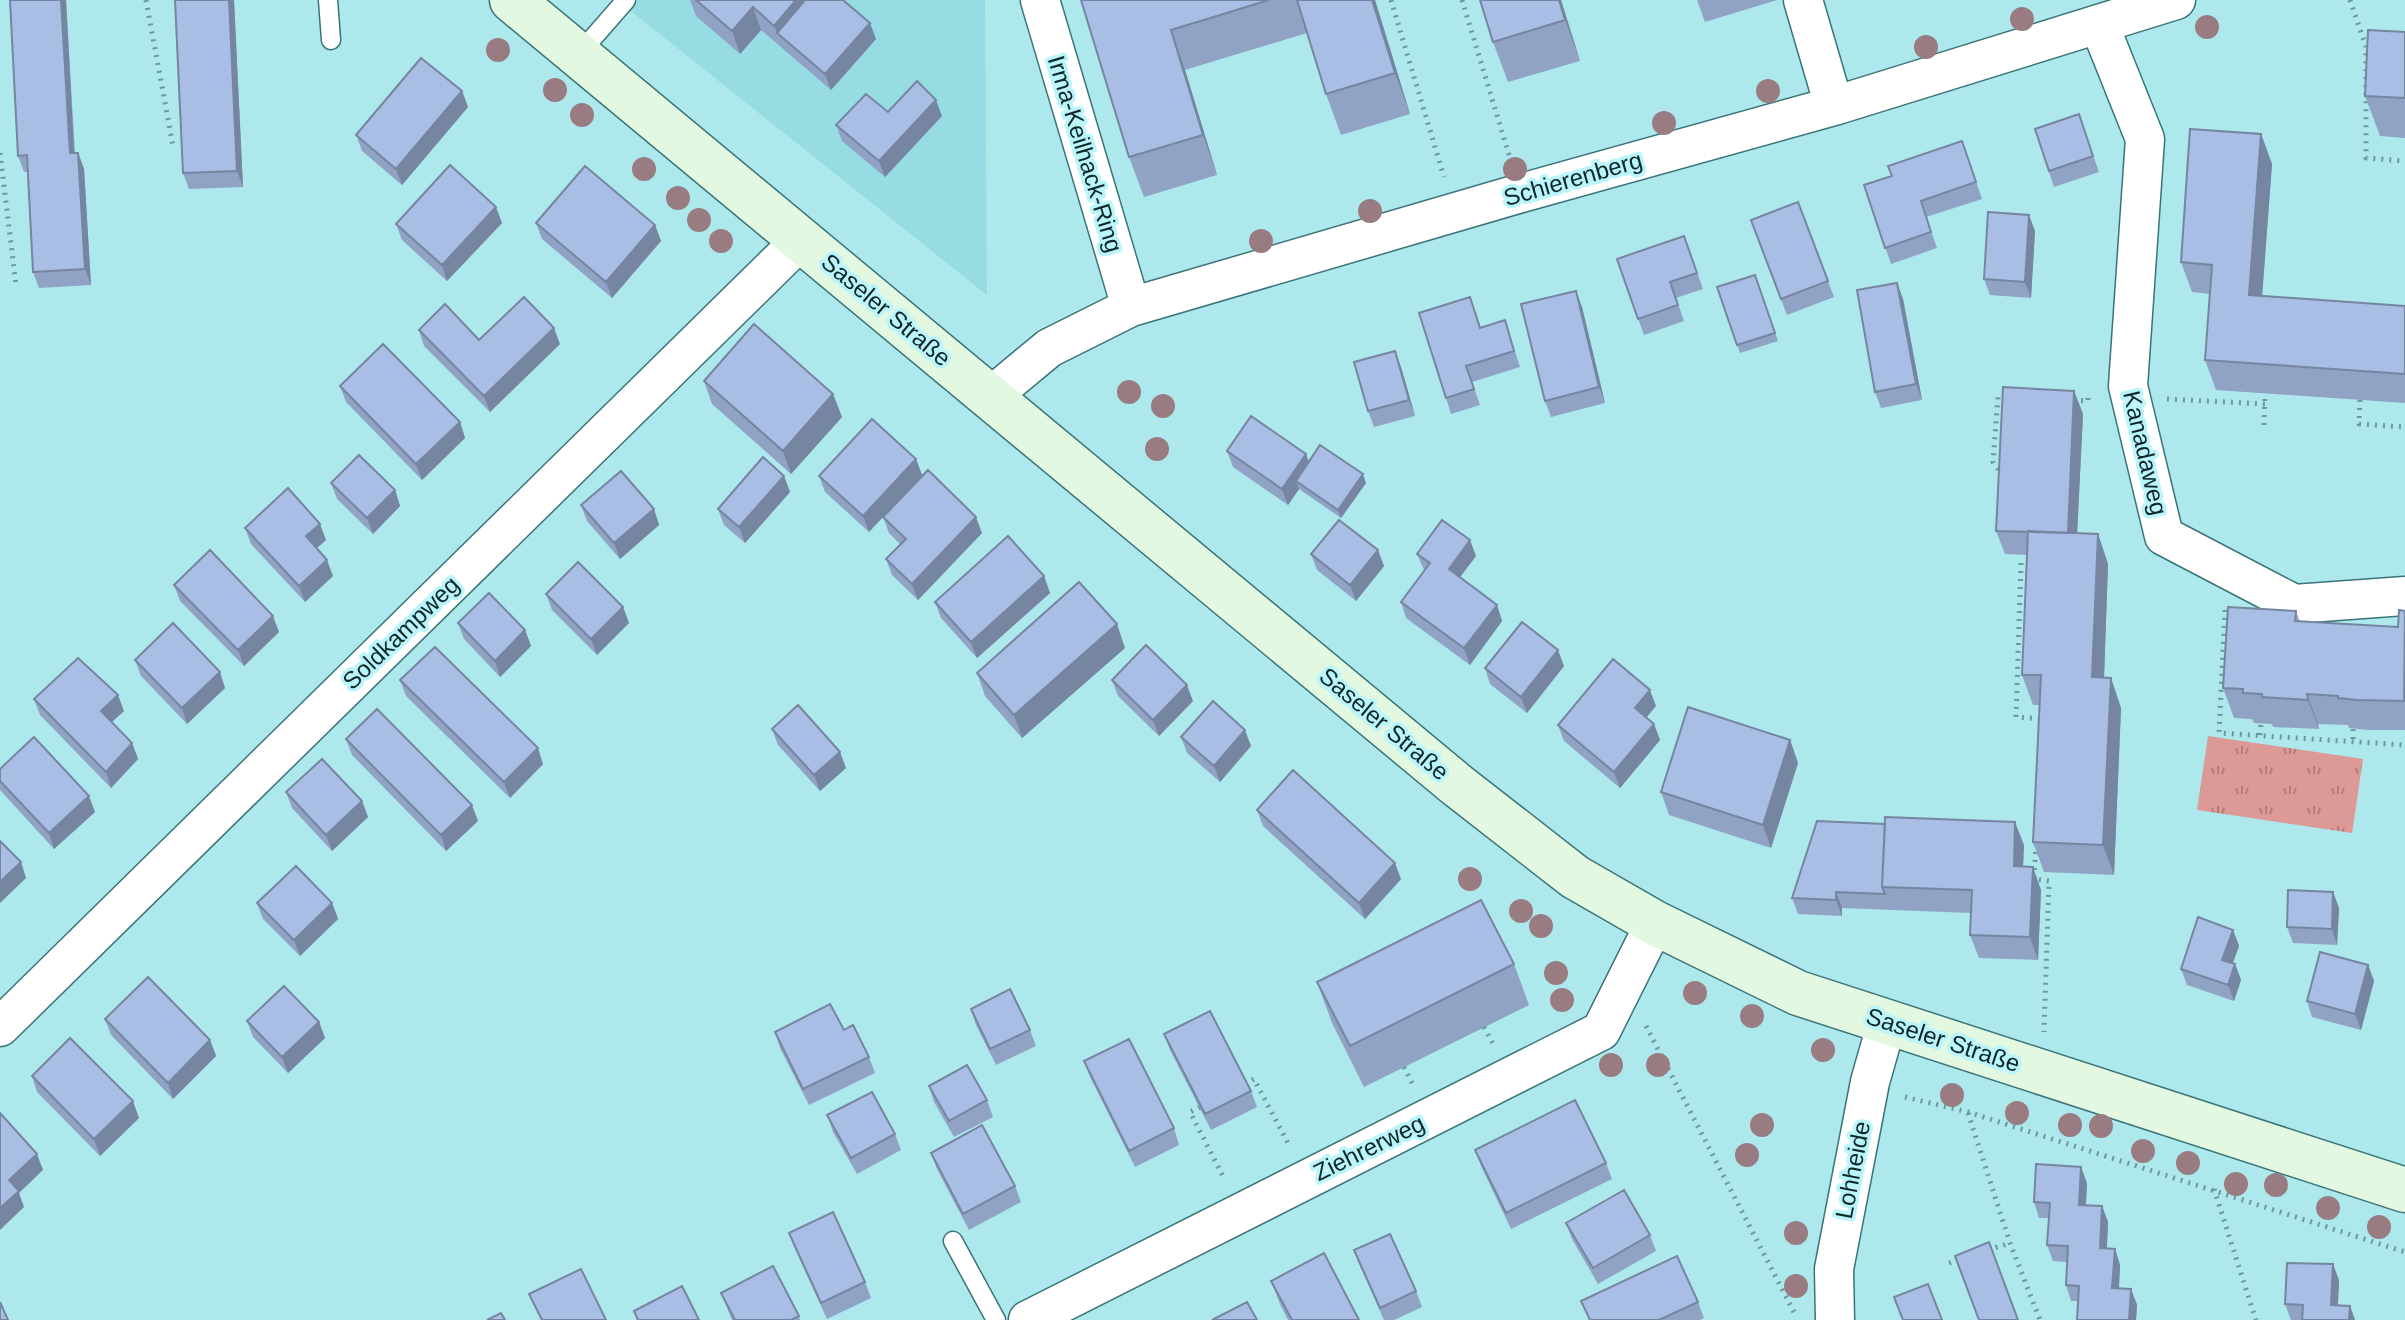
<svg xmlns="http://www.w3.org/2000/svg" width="2405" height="1320" font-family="Arial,sans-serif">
<defs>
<pattern id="park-tufts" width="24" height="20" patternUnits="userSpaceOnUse" patternTransform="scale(2)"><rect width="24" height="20" fill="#dc9996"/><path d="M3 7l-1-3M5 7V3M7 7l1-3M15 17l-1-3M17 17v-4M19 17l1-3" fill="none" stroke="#b17d7a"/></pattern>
</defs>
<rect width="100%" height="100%" fill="#ade8ec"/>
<!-- built -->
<path fill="#97dce2" d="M617 0H985L987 295Z"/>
<!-- park -->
<path fill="url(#park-tufts)" d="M2208 736 2363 759 2352 833 2197 810Z"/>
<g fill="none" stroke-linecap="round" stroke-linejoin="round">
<defs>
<path id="lane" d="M328 0 331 40
M578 55 626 0
M953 1241 996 1320"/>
<path id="street" d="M1040 0 1131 307
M1803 0 1834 106
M2099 24 2145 139 2128 386 2164 536 2294 604 2405 596
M990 397 1049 348 1131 307 1521 193 1834 106 2176 0
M0 1027 801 240
M1028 1320 1601 1031 1655 923
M1835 1320 1834 1269 1870 1082 1887 1022"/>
<path id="secondary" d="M512 0 1457 785 1575 877 1655 923 1798 993 2405 1190"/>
</defs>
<!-- lane casing -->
<use href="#lane" stroke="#3b7478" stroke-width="21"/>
<!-- street casing -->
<use href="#street" stroke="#3b7478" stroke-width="41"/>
<!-- secondary casing -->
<use href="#secondary" stroke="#3b7478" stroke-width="47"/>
<!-- path -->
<path stroke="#6c999c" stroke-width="5" stroke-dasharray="2 6" stroke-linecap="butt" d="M146 0 173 146
M1391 0 1444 177
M1462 0 1510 158
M2350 0 2366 47V158L2405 161
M0 153 16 285
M2167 399 2265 404
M2073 400 2088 401V394
M2360 400 2359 424 2405 427
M2264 425 2265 393
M2003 476 1993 462 1998 397 2007 398
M2021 563 2016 717 2042 719V722
M2225 610 2219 733 2405 745
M2353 729V742
M2260 735 2261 723
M2036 844 2034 879 2049 881 2044 1032
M1646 1026 1796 1316
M1484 1027 1493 1044
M1404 1067 1413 1085
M1245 1084 1254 1079 1290 1147
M1905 1097 1968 1112 2405 1252
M1200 1107 1190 1112 1225 1180
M1968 1113 2010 1243 2040 1320
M2214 1189 2256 1320
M1988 1250 2010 1243
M1949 1263 1963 1258"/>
<!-- lane -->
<use href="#lane" stroke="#fff" stroke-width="18"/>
<!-- street -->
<use href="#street" stroke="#fff" stroke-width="38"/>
<!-- secondary -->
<use href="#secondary" stroke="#e2f8e0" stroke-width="44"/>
</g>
<!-- trees -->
<g fill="#997c81">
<circle cx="2022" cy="19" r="12"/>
<circle cx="2207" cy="27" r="12"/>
<circle cx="1926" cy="47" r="12"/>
<circle cx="498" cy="50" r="12"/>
<circle cx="555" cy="90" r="12"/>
<circle cx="1768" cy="91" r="12"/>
<circle cx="582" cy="115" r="12"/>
<circle cx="1664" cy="123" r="12"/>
<circle cx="644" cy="169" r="12"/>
<circle cx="1515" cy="169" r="12"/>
<circle cx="678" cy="198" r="12"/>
<circle cx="1370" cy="211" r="12"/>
<circle cx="699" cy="220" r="12"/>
<circle cx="721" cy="241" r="12"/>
<circle cx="1261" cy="241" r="12"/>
<circle cx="1129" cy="392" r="12"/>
<circle cx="1163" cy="406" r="12"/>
<circle cx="1157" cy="449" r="12"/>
<circle cx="1470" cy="879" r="12"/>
<circle cx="1521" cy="911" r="12"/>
<circle cx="1541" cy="926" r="12"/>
<circle cx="1556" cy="973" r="12"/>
<circle cx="1695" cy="993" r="12"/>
<circle cx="1562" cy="1000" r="12"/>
<circle cx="1752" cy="1016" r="12"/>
<circle cx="1823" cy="1050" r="12"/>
<circle cx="1611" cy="1065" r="12"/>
<circle cx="1658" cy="1065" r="12"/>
<circle cx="1952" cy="1095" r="12"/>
<circle cx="2017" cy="1113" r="12"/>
<circle cx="1762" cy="1125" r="12"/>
<circle cx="2070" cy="1125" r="12"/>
<circle cx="2101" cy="1126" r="12"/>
<circle cx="2143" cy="1151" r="12"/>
<circle cx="1747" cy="1155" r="12"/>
<circle cx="2188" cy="1163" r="12"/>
<circle cx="2236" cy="1184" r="12"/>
<circle cx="2276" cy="1185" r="12"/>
<circle cx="2328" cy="1208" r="12"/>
<circle cx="2379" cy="1227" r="12"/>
<circle cx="1796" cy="1233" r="12"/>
<circle cx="1796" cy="1286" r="12"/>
</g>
<!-- wall -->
<path fill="#90a3c5" d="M10 0H66L75 153H78L84 169 91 285 39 288 33 272 27 172H24L18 156Z
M175 0H234L243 187 189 189 183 173Z
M690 0H843L876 39 831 90 761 30 740 54 696 16Z
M1081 0H1375L1410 114 1341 135 1326 94 1307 33 1185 70 1217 175 1144 197 1129 157Z
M1480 0H1561L1580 61 1508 82 1493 42Z
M1697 0H1777L1705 22Z
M2405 32V138L2380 136 2365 96Z
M462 91 468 107 402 185 362 151 356 135Z
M888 112 942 116 885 177 842 141 836 125Z
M2079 114 2099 172 2054 187 2035 129Z
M2261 134 2272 164 2262 296 2405 306V403L2216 390 2205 360 2210 294 2192 292 2181 262Z
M1962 141 1982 199 1926 217 1937 248 1891 264 1864 185 1892 176Z
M1798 202 1834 297 1787 315 1751 220Z
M502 223 447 281 402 240 396 224Z
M536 223 655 225 661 241 612 298 542 239Z
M2035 231 2031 298 1990 295 1984 279Z
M1684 236 1703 289 1676 298 1684 321 1644 335 1617 259Z
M1755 275 1778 341 1740 353 1717 287Z
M1897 283 1903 299 1922 400 1881 408 1875 392Z
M1582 307 1605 403 1551 417 1545 401Z
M1476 313 1481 328 1505 320 1520 367 1472 382 1480 405 1451 414 1446 398Z
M419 330 479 340 560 344 490 412 424 346Z
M1401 367 1415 416 1374 427 1368 411Z
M704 381 833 394 842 417 791 474 712 404Z
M340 386 460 422 465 438 422 480 346 402Z
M2074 391 2083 414 2077 533 2098 534 2108 564 2104 678H2111L2121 708 2114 875 2044 872 2033 842 2040 705H2033L2022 675 2027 555 2005 554 1996 531Z
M1227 451 1309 461 1366 483 1341 518 1299 489 1288 505 1233 467Z
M916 459 922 475 869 532 825 492 819 476Z
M784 476 790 492 745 543 724 525 718 509Z
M331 483 395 490 400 506 373 534 337 499Z
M581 505 654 509 659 525 620 559 587 521Z
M883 517 982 533 918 600 892 575 886 559 900 544 889 533Z
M245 528 326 540 317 548 333 576 305 602 251 544Z
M1311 554 1384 566 1356 601 1317 570Z
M1417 554 1476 556 1460 577 1497 605 1502 621 1470 665 1406 618 1401 602 1424 570Z
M1044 576 1050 593 977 658 941 618 935 602Z
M174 585 279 632 244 666 180 601Z
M546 594 623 607 629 623 597 655 552 610Z
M2296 611 2300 622 2398 627 2405 611V730H2368L2349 728 2348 725 2318 724 2319 729 2273 727 2272 724 2254 723 2252 719 2234 718 2223 688Z
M458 623 525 630 531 646 500 677 464 639Z
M1125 648 1022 738 985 696 977 673Z
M135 660 225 688 187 724 141 676Z
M1564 666 1527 713 1490 684 1485 668Z
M400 680 543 764 510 798 406 696Z
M1112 680 1193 701 1159 736 1118 696Z
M34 699 124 711 112 722 132 743 138 759 111 788 40 715Z
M1656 706 1646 717 1654 724 1660 740 1620 788 1564 741 1558 725Z
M772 729 846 768 820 791 778 745Z
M1181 737 1251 746 1220 782 1187 753Z
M346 739 478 821 446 851 352 755Z
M1790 740 1798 763 1771 848 1669 815 1661 792Z
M0 769 95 812 54 849 0 790Z
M286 792 362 801 368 817 332 851 292 808Z
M1257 810 1401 879 1365 919 1263 826Z
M2024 845 2023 866 2041 890 2038 960 1979 958 1970 935 1971 913 1842 908V916L1798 914 1792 898Z
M2333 892 2339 908 2337 945 2293 943 2287 927Z
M257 903H332L338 919 300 956 263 919Z
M2233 930 2239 946 2233 963 2235 964 2241 980 2234 1001 2187 985 2181 969Z
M1514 964 1529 1005 1364 1087 1332 1023 1317 982Z
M2368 965 2374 981 2361 1030 2312 1017 2307 1001Z
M971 1009 1030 1030 1036 1046 996 1065 976 1025Z
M105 1019 210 1040 216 1056 173 1099 111 1035Z
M247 1021 319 1022 325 1038 288 1073 253 1037Z
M844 1030 869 1057 875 1073 809 1105 780 1048 775 1032Z
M1164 1034 1251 1091 1257 1107 1211 1130 1170 1050Z
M1084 1061 1174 1128 1179 1145 1135 1167 1090 1077Z
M32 1076 139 1118 100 1156 37 1092Z
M929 1086 987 1100 993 1117 954 1137 934 1102Z
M827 1115 895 1134 901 1150 857 1174 833 1132Z
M1475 1150 1606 1163 1612 1179 1511 1229 1481 1166Z
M931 1153 1015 1186 1021 1202 969 1230 937 1169Z
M2087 1183 2086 1205 2102 1206 2108 1222 2107 1248 2115 1249 2120 1265 2119 1288 2131 1289 2137 1305 2136 1320H2077L2078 1301H2071L2066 1285 2067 1262 2053 1261 2047 1245 2049 1218H2039L2034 1202Z
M1566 1223 1650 1235 1656 1251 1598 1284 1572 1239Z
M789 1233 865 1282 871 1298 827 1319 795 1249Z
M1354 1250 1416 1291 1422 1307 1394 1320H1384L1360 1266Z
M2339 1280 2338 1306H2350L2355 1320H2291L2285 1304Z
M1271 1281 1359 1320H1288L1280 1304Z
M721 1293 799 1316 800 1320H732Z
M1581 1301 1698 1302 1704 1318 1700 1320H1589Z"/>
<!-- shaded-wall -->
<path fill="#7685a0" d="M61 0H66L75 169 70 153Z
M229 0H234L243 187 237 171Z
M796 0H825L777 33 774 26Z
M1372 0H1375L1410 114 1395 73Z
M1559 0H1561L1580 61 1565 20Z
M753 7 761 30 740 54 732 31Z
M870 23 876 39 831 90 825 74Z
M1171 30 1185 70 1217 175 1203 135Z
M462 91 468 107 402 185 396 169Z
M936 100 942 116 885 177 879 161Z
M2261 134 2272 164 2260 324 2249 295Z
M78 153 84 169 91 285 85 269Z
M496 207 502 223 447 281 442 265Z
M2029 215 2035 231 2031 298 2025 282Z
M655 225 661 241 612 298 606 282Z
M1897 283 1903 299 1922 400 1916 384Z
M1576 291 1582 307 1605 403 1599 387Z
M554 328 560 344 490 412 484 396Z
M1395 351 1401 367 1415 416 1409 400Z
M2074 391 2083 414 2076 557 2068 534Z
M833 394 842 417 791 474 783 451Z
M460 422 465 438 422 480 416 464Z
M1306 454 1312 470 1296 481 1299 489 1288 505 1282 489Z
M916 459 922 475 869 532 863 516Z
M1363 474 1366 483 1341 518 1338 510Z
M784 476 790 492 745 543 739 527Z
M395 490 400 506 373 534 367 518Z
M654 509 659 525 620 559 614 543Z
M976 517 982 533 918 600 912 584Z
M320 524 326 540 312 552 306 536Z
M2098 534 2108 564 2103 707 2092 677Z
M1470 540 1476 556 1454 585 1449 569Z
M1378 550 1384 566 1356 601 1350 585Z
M327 560 333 576 305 602 299 586Z
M1044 576 1050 593 977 658 971 642Z
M1497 605 1502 621 1470 665 1464 648Z
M623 607 629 623 597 655 591 639Z
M273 616 279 632 244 666 238 650Z
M1117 624 1125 648 1022 738 1014 715Z
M525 630 531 646 500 677 495 661Z
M1558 650 1564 666 1527 713 1521 697Z
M220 672 225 688 187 724 182 708Z
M2111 678 2121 708 2114 875 2103 845Z
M1187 685 1193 701 1159 736 1153 720Z
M1650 690 1656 706 1641 724 1635 708Z
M2307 694 2318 724 2319 729 2308 700Z
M118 695 124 711 106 727 101 711Z
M1654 724 1660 740 1620 788 1614 772Z
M1245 730 1251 746 1220 782 1214 766Z
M1790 740 1798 763 1771 848 1763 825Z
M132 743 138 759 111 788 106 772Z
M538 748 543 764 510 798 504 782Z
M840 752 846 768 820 791 814 775Z
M89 796 95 812 54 849 49 833Z
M362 801 368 817 332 851 326 835Z
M472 805 478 821 446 851 441 835Z
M2015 822 2024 845 2022 889 2014 866Z
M21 862 26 878 0 903V882Z
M1395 863 1401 879 1365 919 1359 903Z
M2033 867 2041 890 2038 960 2030 937Z
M1836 892 1842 908V916L1836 900Z
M2333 892 2339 908 2337 945 2332 929Z
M332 903 338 919 300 956 294 940Z
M2233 930 2239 946 2228 976 2222 960Z
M2235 964 2241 980 2234 1001 2228 985Z
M2368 965 2374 981 2361 1030 2355 1014Z
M319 1022 325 1038 288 1073 282 1057Z
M210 1040 216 1056 173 1099 168 1083Z
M133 1101 139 1118 100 1156 94 1139Z
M37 1154 43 1170 19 1193 24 1207 0 1230V1208L9 1180Z
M2081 1167 2087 1183 2085 1221 2079 1205Z
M2102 1206 2108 1222 2106 1264 2100 1248Z
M2115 1249 2120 1265 2118 1304 2112 1288Z
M2333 1264 2339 1280 2337 1320 2331 1305Z
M2131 1289 2137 1305 2136 1320H2129Z
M2350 1306 2355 1320H2349Z"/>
<!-- building -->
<path fill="#a8bee5" stroke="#7685a0" stroke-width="2" d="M10 0H61L70 153H78L85 269 33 272 27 155 18 156Z
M175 0H229L237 171 183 173Z
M696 0H796L774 26 753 7 732 31Z
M805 0H843L870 23 825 74 777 33Z
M1081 0H1269L1171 30 1203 135 1129 157Z
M1297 0H1372L1395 73 1326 94Z
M1480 0H1559L1565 20 1493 42Z
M2368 30 2405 32V98L2365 96Z
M421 58 462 91 396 169 356 135Z
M917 81 936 100 879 161 836 125 866 94 888 112Z
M2079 114 2093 156 2049 171 2035 129Z
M2190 129 2261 134 2249 295 2405 306V374L2205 360 2212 265 2181 262Z
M1962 141 1976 182 1921 201 1931 232 1885 248 1864 185 1892 176 1888 166Z
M450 165 496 207 442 265 396 224Z
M585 166 655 225 606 282 536 223Z
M1798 202 1828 281 1781 299 1751 220Z
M1988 212 2029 215 2025 282 1984 279Z
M1684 236 1697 273 1670 282 1678 305 1638 319 1617 259Z
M1755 275 1775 333 1737 345 1717 287Z
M1897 283 1916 384 1875 392 1857 290Z
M1576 291 1599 387 1545 401 1521 304Z
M524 297 554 328 484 396 419 330 445 304 479 340Z
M1470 297 1480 328 1505 320 1514 351 1466 366 1474 389 1446 398 1419 313Z
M754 324 833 394 783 451 704 381Z
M383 344 460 422 416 464 340 386Z
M1395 351 1409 400 1368 411 1354 362Z
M2003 387 2074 391 2068 533 1996 531Z
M1251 416 1306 454 1282 489 1227 451Z
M872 419 916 459 863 516 819 476Z
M1320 445 1363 474 1338 510 1296 481Z
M359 455 395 490 367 518 331 483Z
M763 457 784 476 739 527 718 509Z
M928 470 976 517 912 584 886 559 906 539 883 517Z
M621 471 654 509 614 543 581 505Z
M288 488 320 524 306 536 327 560 299 586 245 528Z
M1339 520 1378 550 1350 585 1311 554Z
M1442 520 1470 540 1449 569 1497 605 1464 648 1401 602 1430 563 1417 554Z
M2028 531 2098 534 2092 677 2111 678 2103 845 2033 842 2041 675H2022Z
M1008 536 1044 576 971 642 935 602Z
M210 550 273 616 238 650 174 585Z
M578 562 623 607 591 639 546 594Z
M1079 582 1117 624 1014 715 977 673Z
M489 593 525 630 495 661 458 623Z
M2228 607 2296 611 2295 621 2398 627 2399 610 2405 611 2404 701 2357 700 2338 698V696L2307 694 2308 700 2262 697V694L2243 693V689L2223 688Z
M1522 622 1558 650 1521 697 1485 668Z
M173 623 220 672 182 708 135 660Z
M1146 645 1187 685 1153 720 1112 680Z
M435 647 538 748 504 782 400 680Z
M78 658 118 695 101 711 132 743 106 772 34 699Z
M1613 659 1650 690 1635 708 1654 724 1614 772 1558 725Z
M1213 701 1245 730 1214 766 1181 737Z
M798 705 840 752 814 775 772 729Z
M1688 707 1790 740 1763 825 1661 792Z
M377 709 472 805 441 835 346 739Z
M34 737 89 796 49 833 0 781V769Z
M322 759 362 801 326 835 286 792Z
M1293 770 1395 863 1359 903 1257 810Z
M1885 817 2015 822 2014 866 2033 867 2030 937 1970 935 1972 890 1882 887Z
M1817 821 1885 824 1882 887 1885 894 1836 892V900L1792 898Z
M0 841 21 862 0 882Z
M296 866 332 903 294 940 257 903Z
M2288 890 2333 892 2332 929 2287 927Z
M1481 900 1514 964 1350 1046 1317 982Z
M2198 917 2233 930 2222 960 2235 964 2228 985 2181 969Z
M2320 952 2368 965 2355 1014 2307 1001Z
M148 977 210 1040 168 1083 105 1019Z
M284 986 319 1022 282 1057 247 1021Z
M1010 989 1030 1030 990 1049 971 1009Z
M830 1004 844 1030 853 1025 869 1057 803 1089 775 1032Z
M1210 1011 1251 1091 1205 1114 1164 1034Z
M70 1038 133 1101 94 1139 32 1076Z
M1129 1039 1174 1128 1129 1151 1084 1061Z
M967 1065 987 1100 949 1121 929 1086Z
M872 1092 895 1134 851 1158 827 1115Z
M1575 1100 1606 1163 1506 1213 1475 1150Z
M0 1113 37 1154 9 1180 19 1191 0 1208Z
M982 1125 1015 1186 963 1214 931 1153Z
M2036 1164 2081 1167 2079 1205 2102 1206 2100 1248 2115 1249 2112 1288 2131 1289 2129 1320H2077L2079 1286 2066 1285 2068 1246 2047 1245 2050 1203 2034 1202Z
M1624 1190 1650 1235 1593 1268 1566 1223Z
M833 1212 865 1282 821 1303 789 1233Z
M1390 1234 1416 1291 1380 1308 1354 1250Z
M1989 1242 2018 1320H1979L1955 1256Z
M1324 1253 1359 1320H1292L1271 1281Z
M1677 1256 1698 1302 1659 1320H1590L1581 1301Z
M2287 1263 2333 1264 2331 1305 2350 1306 2349 1320H2302L2303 1305 2285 1304Z
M773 1266 799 1316 791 1320H735L721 1293Z
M581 1269 606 1320H542L529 1294Z
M1928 1284 1942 1320H1903L1894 1297Z
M682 1286 699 1320H638L634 1311Z
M0 1302 8 1320H0Z
M1247 1302 1257 1320H1212Z
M501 1313 505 1320H487Z"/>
<g text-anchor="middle" stroke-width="7" stroke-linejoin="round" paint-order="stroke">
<!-- street labels -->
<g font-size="24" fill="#0f2729" stroke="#b9f5fa">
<text transform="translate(1085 154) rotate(73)" y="8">Irma-Keilhack-Ring</text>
<text transform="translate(1573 179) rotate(-16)" y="8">Schierenberg</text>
<text transform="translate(886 310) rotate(40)" y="8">Saseler Straße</text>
<text transform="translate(2145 453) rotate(77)" y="8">Kanadaweg</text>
<text transform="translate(401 633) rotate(-44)" y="8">Soldkampweg</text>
<text transform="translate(1384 724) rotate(40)" y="8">Saseler Straße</text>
<text transform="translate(1943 1040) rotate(18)" y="8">Saseler Straße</text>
<text transform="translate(1369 1148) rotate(-26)" y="8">Ziehrerweg</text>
<text transform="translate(1853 1170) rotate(-79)" y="8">Lohheide</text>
</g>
</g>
</svg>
